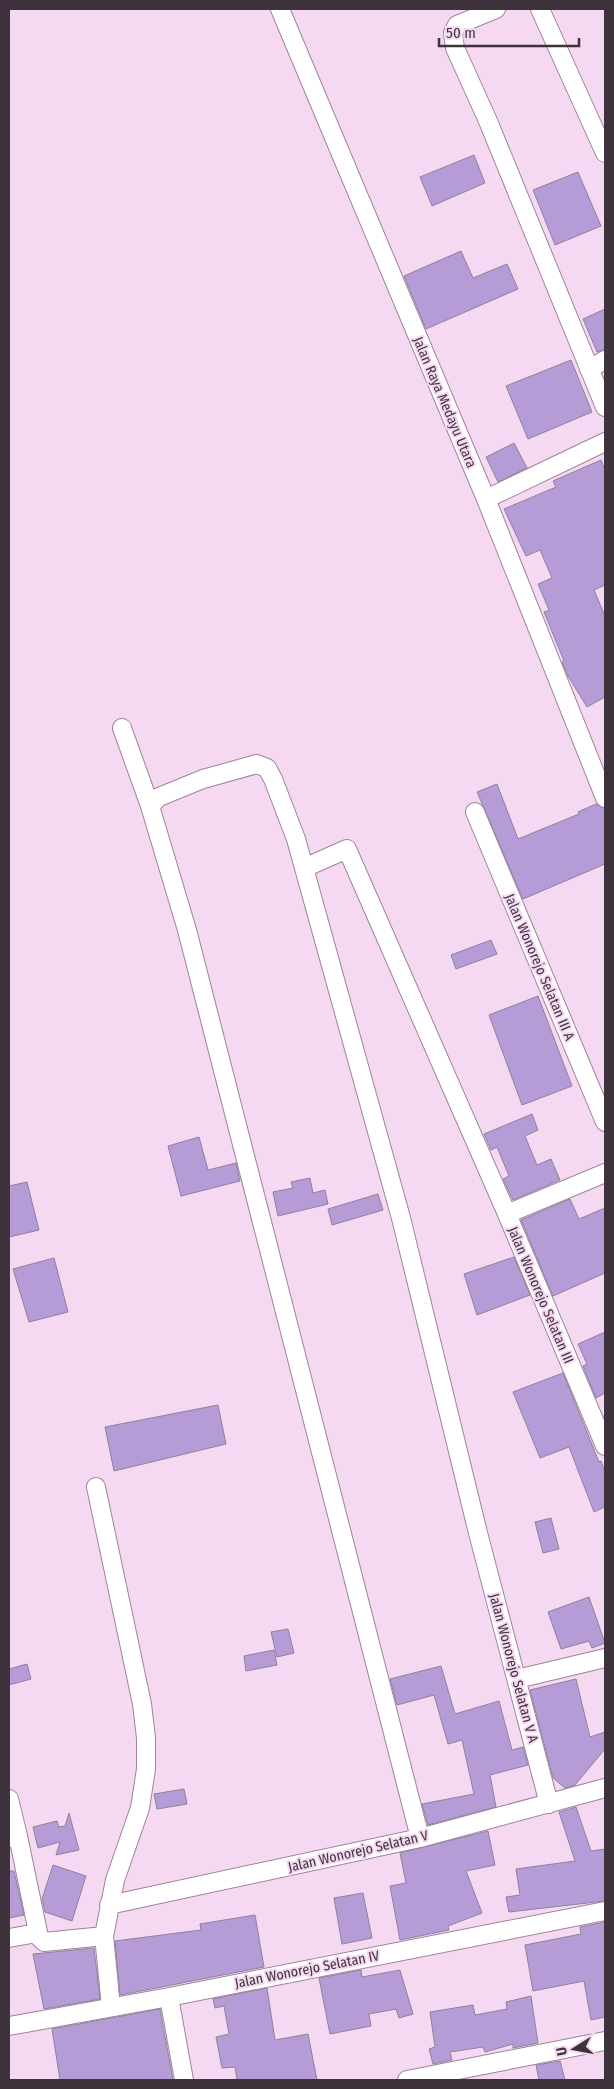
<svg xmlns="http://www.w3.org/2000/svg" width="614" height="2089" font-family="'Fira Sans Condensed',sans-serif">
<rect width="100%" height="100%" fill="#f5d8f1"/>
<!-- building -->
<path fill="#b69cd6" stroke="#8e819e" d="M474 155 485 183 432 206 420 177Z
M578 172 601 226 555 245 533 190Z
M461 251 473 278 507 264 518 289 426 329 404 276Z
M605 309V349L597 352 583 319Z
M571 360 592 412 528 439 506 386Z
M514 443 527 468 498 482 486 457Z
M601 460 605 470V585L594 590 605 616V697L587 707 568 676 562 662 564 661 544 612 549 610 538 584 552 578 540 550 526 556 504 509 556 487 553 481Z
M497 784 518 839 579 814 578 812 596 804 605 808V864L523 899 477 792Z
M491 940 497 954 456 969 451 955Z
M538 996 572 1086 522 1105 489 1015Z
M532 1114 538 1130 525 1136 537 1165 551 1159 560 1180 513 1200 503 1179 509 1176 497 1147 491 1150 484 1134Z
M199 1137 208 1170 236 1163 240 1181 181 1196 168 1146Z
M310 1178 313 1193 325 1190 328 1204 278 1216 273 1192 293 1188 291 1182Z
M27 1182 39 1230 9 1237V1186Z
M378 1194 383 1210 332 1225 328 1209Z
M570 1199 579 1219 605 1208V1273L553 1296 521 1220Z
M514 1257 530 1295 477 1315 464 1274Z
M54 1258 68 1312 29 1322 13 1269Z
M605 1332V1393L596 1398 583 1366 587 1364 578 1344Z
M563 1373 599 1462 601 1461 605 1472V1507L594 1512 569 1447 540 1458 513 1392Z
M218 1405 226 1444 114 1471 105 1427Z
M551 1518 559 1549 543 1553 535 1522Z
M589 1597 605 1643 592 1648 589 1641 561 1649 548 1612Z
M288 1629 294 1653 277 1657 271 1632Z
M274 1650 277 1665 246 1671 244 1656Z
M27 1664 31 1679 9 1685V1669Z
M441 1666 455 1714 499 1701 512 1750 523 1747 528 1765 490 1775 496 1807 428 1825 422 1804 474 1794 462 1740 448 1744 434 1695 397 1705 390 1679Z
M576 1679 590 1737 605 1732V1749L575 1785 565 1788 553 1778 530 1690Z
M184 1789 187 1804 157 1809 154 1794Z
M576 1807 591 1851 605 1849V1901L509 1912 506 1897 520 1895 516 1869 575 1861 559 1812Z
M69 1813 79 1850 56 1855 60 1842 38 1848 33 1827 57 1821 59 1827 65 1826Z
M488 1831 495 1865 466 1871 482 1913 448 1926 449 1930 400 1940 390 1886 406 1883 400 1853Z
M53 1865 86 1876 72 1921 45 1912 42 1899Z
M9 1871H14L24 1915 9 1918Z
M363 1893 372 1938 342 1944 334 1898Z
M255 1915 264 1967 120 1995 115 1941 201 1930 200 1924Z
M605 1922V2017L591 2020 584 1981 533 1991 525 1945 581 1934 580 1927Z
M94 1948 100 1999 44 2009 33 1954Z
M361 1970 362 1977 400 1970 413 2014 399 2018 396 2009 369 2014 371 2026 330 2034 319 1978Z
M267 1988 275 2040 308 2034 317 2080H237L235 2067 222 2068 216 2037 229 2034 224 2006 215 2008 213 1999Z
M531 1996 538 2043 513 2048V2044L485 2052 483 2047 450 2052 452 2060 433 2064 429 2049 435 2047 430 2012 473 2005 475 2015 507 2009 506 2002Z
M160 2009 173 2080H60L52 2029Z
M560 2061 565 2080H539L536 2065Z"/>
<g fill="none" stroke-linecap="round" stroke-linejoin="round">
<defs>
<path id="street" d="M280 9 486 499 605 798
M496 9 457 25 453 33 455 48 488 121 605 407
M540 9 605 153
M589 369 605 360
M486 499 605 442
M122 728 150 806 187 930 420 1838
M150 806 159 797 203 779 257 764 267 768 273 779 296 839 401 1218 478 1533 549 1804
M475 812 605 1122
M304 868 347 849 507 1214
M605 1173 507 1214 605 1446
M96 1487 142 1704 146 1738V1769L140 1808 115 1880 104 1936
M517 1679 605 1658
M9 1799 18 1836
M9 1838 18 1836 39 1937 44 1942 104 1936 111 2007
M109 1905 420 1838 605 1788
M9 1938 37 1933
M169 1997 184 2080
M9 2026 169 1997 605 1911
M407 2080 605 2041"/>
</defs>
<!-- street casing -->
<use href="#street" stroke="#9e849b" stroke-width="20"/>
<!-- street -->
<use href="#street" stroke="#fff" stroke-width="18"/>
</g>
<g text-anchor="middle" stroke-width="4" stroke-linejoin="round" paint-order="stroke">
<!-- street labels -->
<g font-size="14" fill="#3e333d" stroke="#f5d8f1">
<text transform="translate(445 402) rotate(67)" y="5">Jalan Raya Medayu Utara</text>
<text transform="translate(540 967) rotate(67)" y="5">Jalan Wonorejo Selatan III A</text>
<text transform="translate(541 1295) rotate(67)" y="5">Jalan Wonorejo Selatan III</text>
<text transform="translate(514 1668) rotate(75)" y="5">Jalan Wonorejo Selatan V A</text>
<text transform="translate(358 1851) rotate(-13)" y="5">Jalan Wonorejo Selatan V</text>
<text transform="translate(307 1969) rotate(-11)" y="5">Jalan Wonorejo Selatan IV</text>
</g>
</g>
<!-- border -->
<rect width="614" height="2089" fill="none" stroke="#3e333d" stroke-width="20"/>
<!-- north arrow -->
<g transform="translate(574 2049) rotate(259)" stroke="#f5d8f1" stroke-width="4" paint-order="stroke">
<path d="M0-4L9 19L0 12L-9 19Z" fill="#3e333d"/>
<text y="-8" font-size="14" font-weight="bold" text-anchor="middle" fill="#3e333d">U</text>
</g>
<!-- scale -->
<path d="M439 38v8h140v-8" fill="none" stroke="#3e333d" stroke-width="2.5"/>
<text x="446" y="38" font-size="15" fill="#3e333d" stroke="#f5d8f1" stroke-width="4" paint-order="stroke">50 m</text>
</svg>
